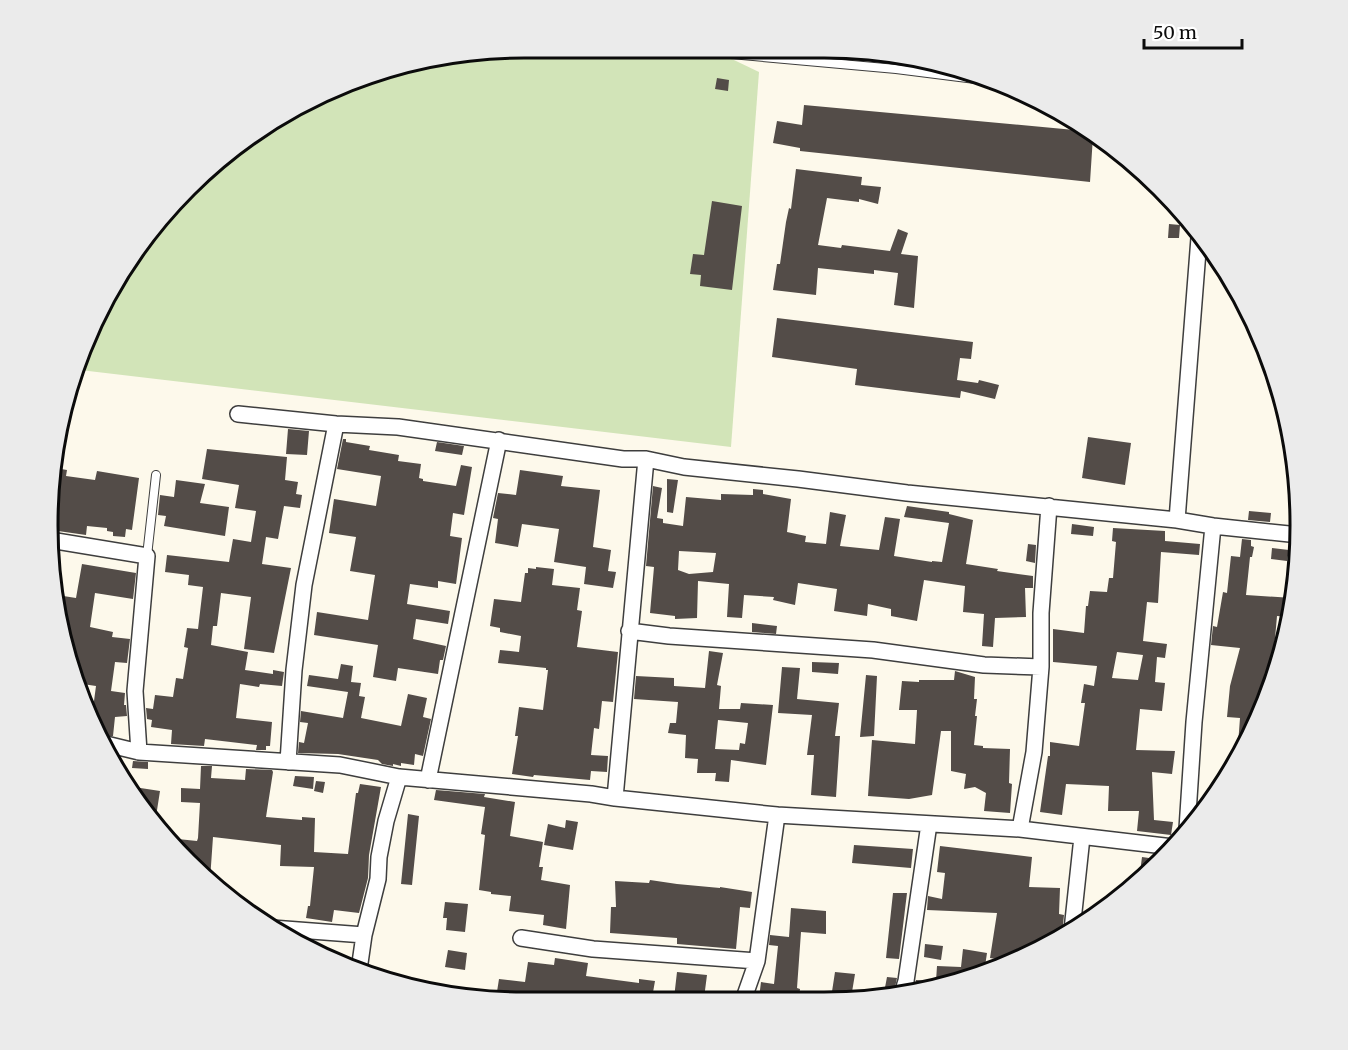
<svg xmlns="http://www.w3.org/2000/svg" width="1348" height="1050" font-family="Merriweather,serif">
<rect width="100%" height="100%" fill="#fdf9eb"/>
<!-- green -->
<path fill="#d2e4b8" d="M525 48 711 49 759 72 731 447 80 370 112 287 187 188 286 112 401 64Z"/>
<!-- building -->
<path fill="#534c48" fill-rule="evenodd" d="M717 78 729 80 728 91 715 89Z
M804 105 1085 131 1093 136 1090 182 800 151V148L773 143 777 121 802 125Z
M796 169 862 177 861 185 881 187 878 204 859 199V202L827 198 818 245 841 248 842 245 890 251 898 229 908 233 901 254 918 256 914 308 894 305 898 273 874 270V274L818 268 816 295 773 290 777 264H780L786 222 789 208 791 209Z
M712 201 742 206 732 290 700 286 701 275 690 274 693 254 704 255Z
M1169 224 1180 225 1179 238H1168Z
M777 318 973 342 971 359 960 358 957 380 978 383 979 380 999 385 995 399 961 391 960 398 855 385 857 369 772 357Z
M288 429 309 431 307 455 286 454Z
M1088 437 1131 443 1125 485 1082 478Z
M343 439H346V442L370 446 369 450 399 455 398 461 421 464 419 478 423 479V481L456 486 461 465 472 467 464 515 453 513 450 536 462 538 456 584 438 581V588L410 584 407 604 450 611 448 624 416 619 413 639 446 646 443 660H440L438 674 398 668 396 681 373 677 378 645 314 635 317 612 368 620 375 575 350 571 356 537 329 533 334 499 376 506 381 476 337 469Z
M437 442 464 446 462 455 435 451Z
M207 449 287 457 285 480 298 482 296 494 302 495 300 508 284 506 278 539 266 537 262 564 291 568 274 653 244 649 251 597 221 593 217 626H213L211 645 248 652 245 670 273 674V670L284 672 282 686 260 684 259 687 240 684 236 718 272 722 270 746H266V750H256L257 745 205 739 204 746 171 744 172 730 151 727 152 720 147 719 146 708 153 709 155 695 173 697 176 678 183 679 188 648 184 647 187 628 198 629 203 587 188 585 189 575 165 572 167 555 229 562 233 539 251 542 256 511 235 508 239 485 202 479Z
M55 468 67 470 66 476 95 480 97 471 139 478 132 530 126 529 125 537 113 536V532L107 531V528L87 526 86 535 51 530Z
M520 470 563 476 561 486 600 490 593 547 611 550 608 571 616 572 613 588 584 584 586 567 554 562 559 529 522 524 518 547 495 543 498 519 493 518 498 493 516 495Z
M667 479 678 480 673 513 667 512Z
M176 480 205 484 200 503 229 507 225 536 164 526 166 516 158 515 160 495 174 497Z
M653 486 662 488 657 518 663 519V523L683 526 686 497 721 500V494L753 495V489L763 490V494L791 499 787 532 806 536 805 542 826 544 830 512 846 515 840 546 879 550 885 517 900 519 894 556 932 562V561L942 562 949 523 904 517 907 506 949 512V514L973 520 966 564 998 569 997 571 1033 576V588H1025L1026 617 995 618 993 647 982 646 984 614 963 612 965 586 924 580 917 621 891 616V609L868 604 867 616 834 611 837 589 798 583 795 605 773 600 774 597 744 595 742 618 727 617 729 584 698 581 697 618 675 619V616L650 613 654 567 646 566ZM679 551 716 553 713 572 689 574 678 570Z
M1249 511 1271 513 1270 522 1248 520Z
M1072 524 1094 527 1093 536 1071 534Z
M1113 528 1165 531V541L1200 544 1199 555 1161 552 1158 603 1147 602 1143 641 1167 644 1165 658 1157 657 1155 682 1165 683 1162 711 1140 709 1136 750 1175 751 1172 774 1152 772 1154 820 1173 822 1171 835 1137 831 1139 811H1108L1109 786 1066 784 1062 815 1040 812 1048 756H1050V742L1079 746 1085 703H1081L1084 684 1094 686 1097 666 1053 662V629L1084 633 1086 606H1088L1090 591 1107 592 1109 578H1113L1116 542 1112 541ZM1117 652 1143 655 1138 680 1112 678Z
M1242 539 1251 540V546L1254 547 1252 557H1250L1246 595 1293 598 1291 617 1277 616 1273 661H1277L1264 708 1237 758 1240 718 1227 717 1230 686 1240 648 1211 645 1213 626 1217 627 1223 592 1227 593 1231 556 1240 557Z
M1028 544 1036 545 1035 563 1026 561Z
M1272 548 1289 550 1287 561 1271 559Z
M82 564 136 573 133 599 95 593 90 627 113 632 112 637 130 639 127 663 115 662 111 691 125 693 124 705H126L127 716 115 717 113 736H102L92 716 96 686 76 683 73 678 57 595 76 598Z
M536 567 554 569 552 585 580 588 577 610 582 611 577 647 618 652 613 702 602 701 599 729 594 728 591 755 608 756 607 772 591 771 590 780 534 775 533 777 512 774 518 736H515L519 707 543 710 548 670H546V668L498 663 500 650 519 652 521 636 500 632V628L490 626 494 599 521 602 525 573H528V568L536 569Z
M752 623 777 626 776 634 752 632Z
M709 651 723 653 717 685 721 686 719 709H740L741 703 773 705 766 765 731 760 729 782 715 781 716 773H697L698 759 685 758 686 735 668 733 670 723H676L678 702 634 699 636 676 674 678V686L705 688ZM718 720 748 723 745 744 740 743 739 750 715 749Z
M812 662 839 663 838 674 812 672Z
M341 664 353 666 351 682 361 683 359 696 365 697 361 718 401 726 408 694 427 698 423 717 431 719 423 756 415 754 414 765 401 763V766L393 764V766L382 764 378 760 338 754 298 753 299 742 304 743 308 723 300 722 301 711 343 718 348 692 307 686 309 675 338 679Z
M782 667 800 668 797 699 839 703 835 736H840L836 797 811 795 814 755H807L812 715 778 713Z
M955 671 975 677 974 699H977L975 716H977L974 745 983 746V748L1010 749 1009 783 1012 784 1010 813 984 811 986 793 975 787 964 789 966 774 951 771V731H941L932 795 909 799 868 796 872 740 915 744 917 710H899L902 681 919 682V680H954Z
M866 675 877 676 874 736 860 737Z
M133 761 148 762V769L132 768Z
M201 766H212L211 778 245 780 246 769 272 770 273 772 266 817 302 820V817L315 818 314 852 348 854 356 793H358L360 784 381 787 369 855 368 878 359 913 334 910 332 922 306 918 308 906H310L314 867 280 866 281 845 213 837 210 880 187 862 168 838 197 841 198 838 200 803 181 802V788L200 789Z
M295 776 314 777 313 789 293 786Z
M316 781 325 782 323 793 314 791Z
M134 787 160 791 155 823 133 795Z
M436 790 485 794 484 797 515 802 510 836 543 842 539 867H543L541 880 570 885 566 929 543 925 544 915 509 911 511 896 491 894V892L479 890 485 835 481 834 485 807 434 800Z
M408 814 419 816 412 885 401 884Z
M566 820 578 822 573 850 544 845 548 824 565 828Z
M854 845 913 849 911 868 852 863Z
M940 846 1032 857 1029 887 1060 888 1059 914 1064 915 1062 934 1008 961 990 958 997 913 927 910 928 896 942 899 945 873 937 872Z
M1142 857 1156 859 1155 867 1139 880Z
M650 880 677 884 720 888V887L752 892 750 908 740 907 736 949 677 944V938L610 933 611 907H616L615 881 649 883Z
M893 893H907L899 959 886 958Z
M445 902 468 904 465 932 446 930 447 918H443Z
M791 908 826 911V934L801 932 797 988 800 989 799 998H759L761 982 774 984 778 946 769 945 770 935 789 937Z
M925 944 943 946 941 960 924 957Z
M963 949 987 953 984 973 977 977 913 991 916 980 936 981 937 966 961 967Z
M448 950 467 953 465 970 445 967Z
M555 958 588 963 586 976 639 983V979L655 981 652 998H496L499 979 525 982 528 962 554 965Z
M677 972 707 975 704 998H674Z
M835 972 855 974 851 998H831Z
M887 977 897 978 893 996 883 998Z"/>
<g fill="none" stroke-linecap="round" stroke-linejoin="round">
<defs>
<path id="lane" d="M664 48 896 69 991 81
M147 556 156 475"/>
<path id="street" d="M238 414 336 424 398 427 623 459H646L684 467 798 479 907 493 1177 520 1213 526 1299 535
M1177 520 1199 238
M50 540 147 556 135 691 139 752
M629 631 669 636 873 650 984 665 1041 667
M106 744 139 752 340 765 399 777 591 794 615 798 777 815 1020 829 1173 847
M288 762 294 670 304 585 336 424
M428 780 499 440
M615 798 646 459
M1020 829 1034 752 1041 667V613L1049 506
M1187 829 1194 722 1213 526
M272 928 364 935
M1072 930 1082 837
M521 938 593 949 757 961
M359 970 364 935 378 879 379 857 386 821 399 777
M902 994 906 981 929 824
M744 998 757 961 777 815"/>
</defs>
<!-- lane casing -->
<use href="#lane" stroke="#3e3e3e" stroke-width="10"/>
<!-- street casing -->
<use href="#street" stroke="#3e3e3e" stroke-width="18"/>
<!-- lane -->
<use href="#lane" stroke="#fff" stroke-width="8"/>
<!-- street -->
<use href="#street" stroke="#fff" stroke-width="15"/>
</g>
<!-- crop -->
<path d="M0 0H1348V1050H0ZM524 58H824A466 466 0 0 1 1290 524V526A466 466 0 0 1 824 992H524A466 466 0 0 1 58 526V524A466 466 0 0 1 524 58Z" fill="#ebebeb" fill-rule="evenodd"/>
<path fill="none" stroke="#0b0b0b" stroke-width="3" d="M524 58H824A466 466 0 0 1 1290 524V526A466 466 0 0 1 824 992H524A466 466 0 0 1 58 526V524A466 466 0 0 1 524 58Z"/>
<!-- scale -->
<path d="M1144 39v9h98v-9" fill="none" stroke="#0b0b0b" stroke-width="3"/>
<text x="1153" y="39" font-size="18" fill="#0b0b0b" stroke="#ffffff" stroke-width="4.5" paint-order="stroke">50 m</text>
</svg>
